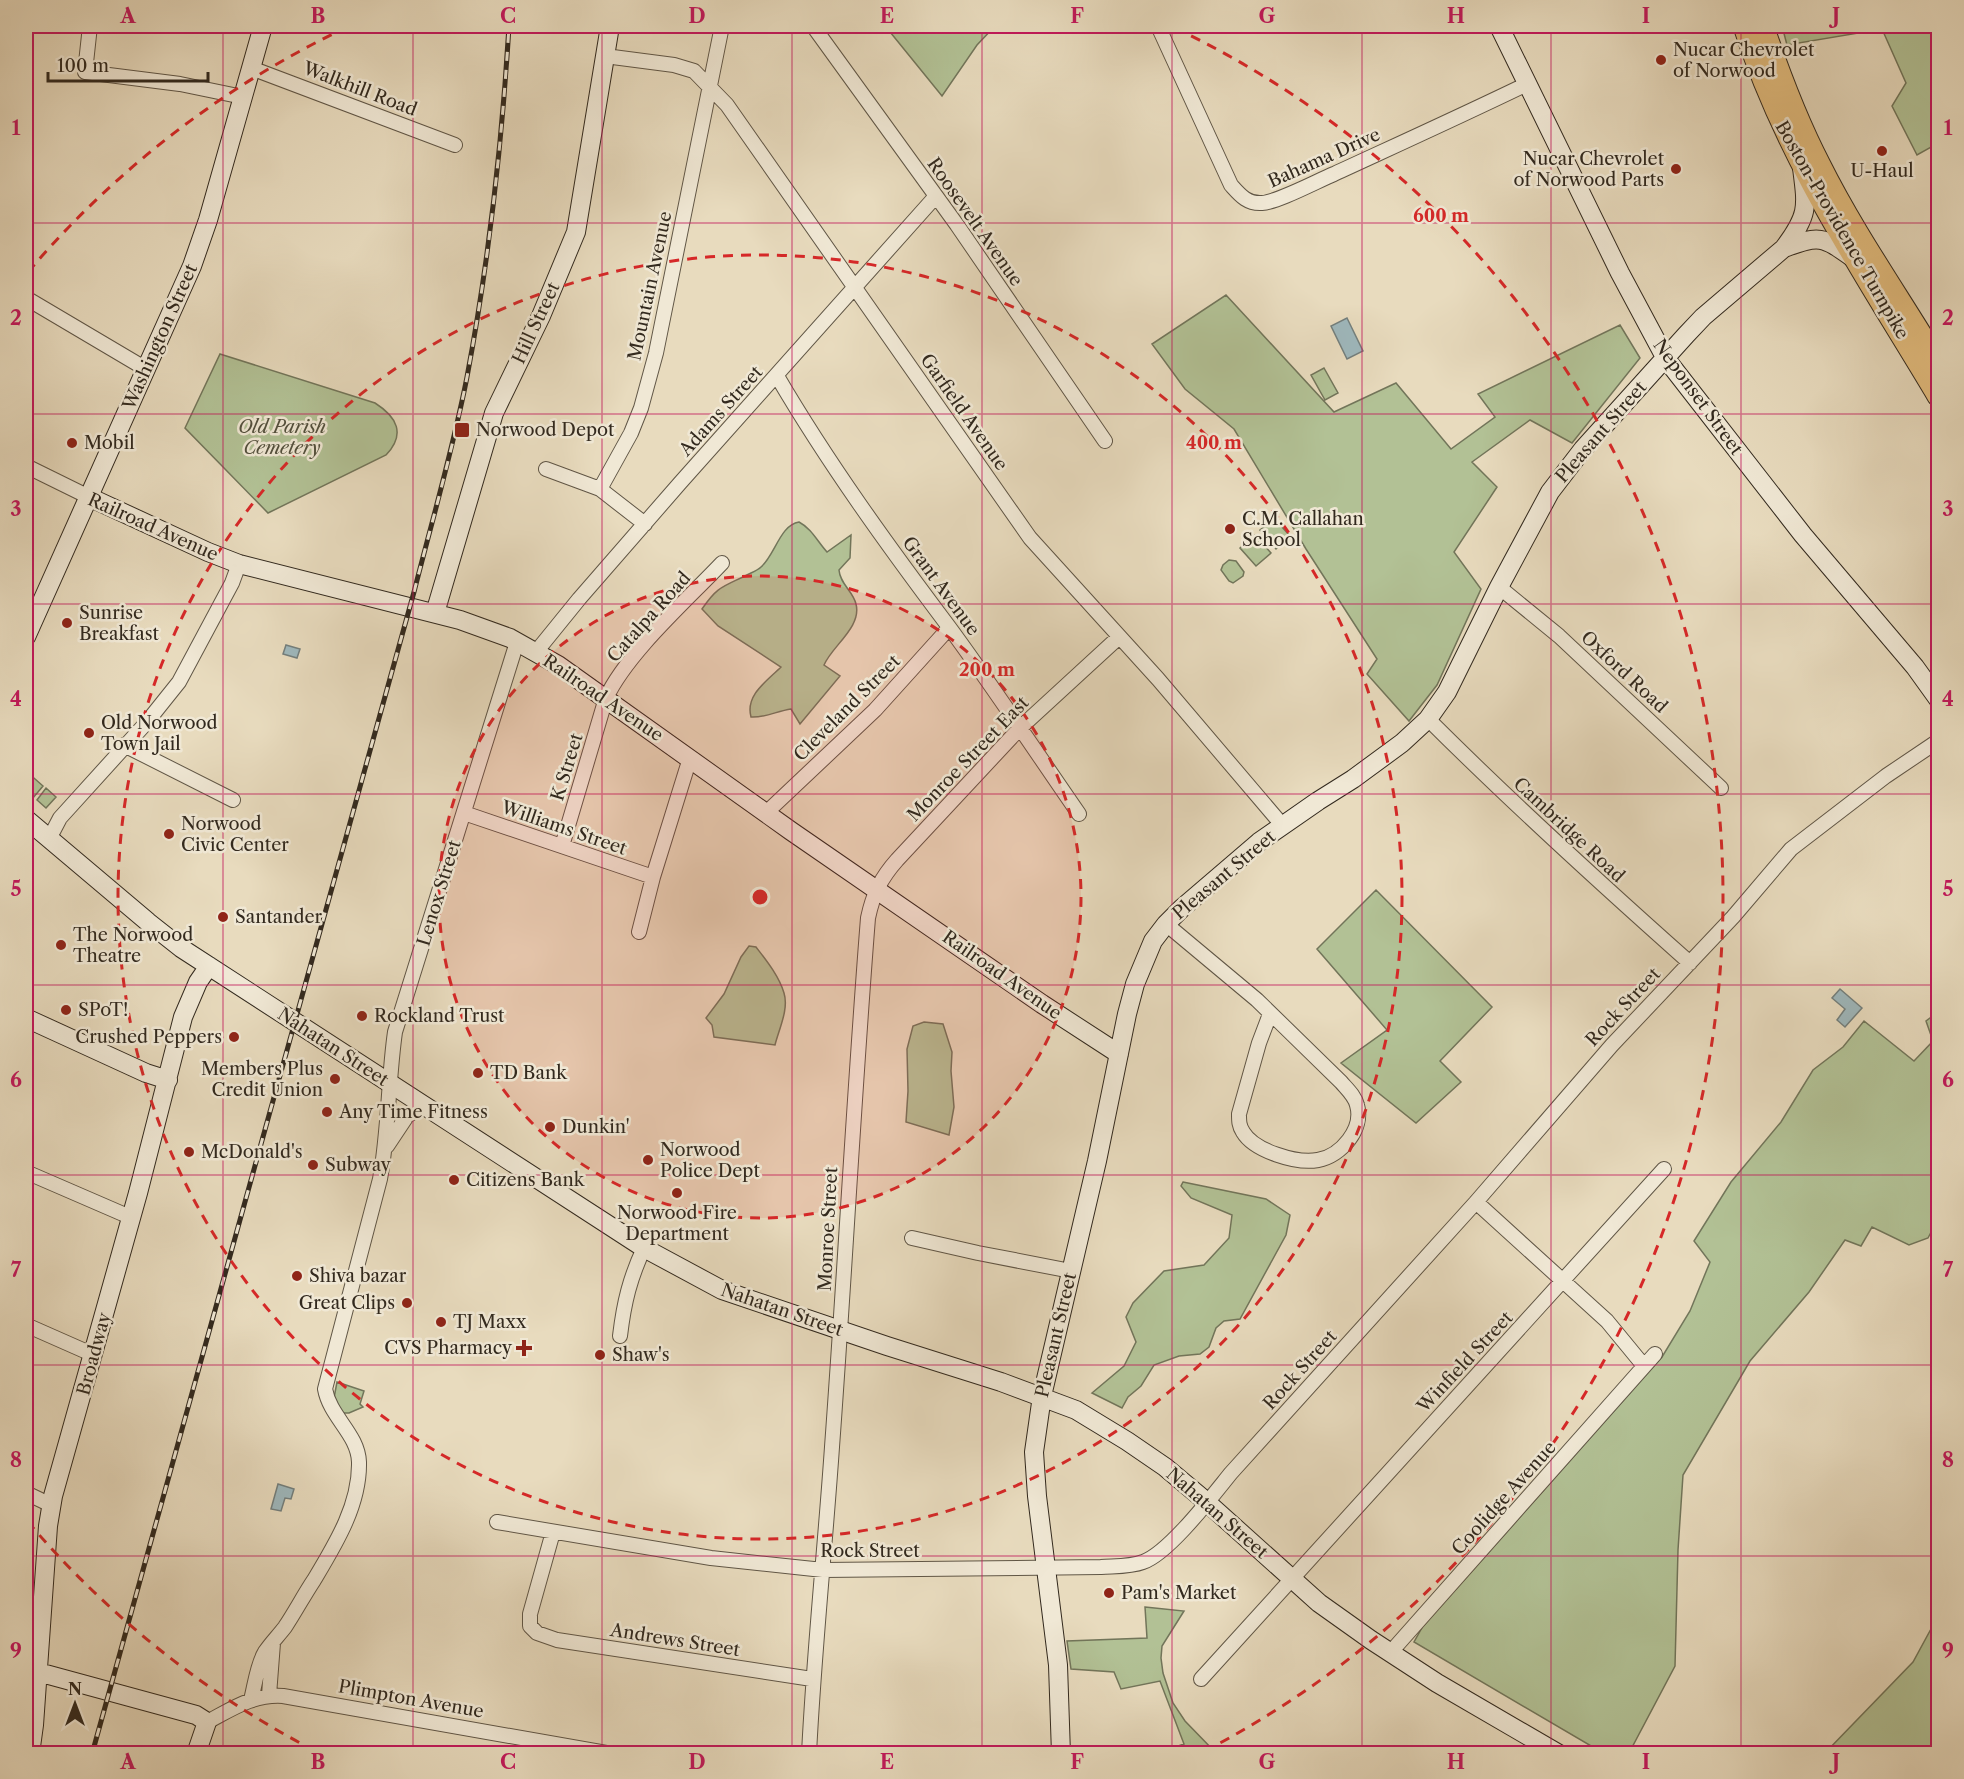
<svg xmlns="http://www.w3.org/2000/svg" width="1964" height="1779" font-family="'Libre Caslon Text',serif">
<rect width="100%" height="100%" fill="#e8dbbe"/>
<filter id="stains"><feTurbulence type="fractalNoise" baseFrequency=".00333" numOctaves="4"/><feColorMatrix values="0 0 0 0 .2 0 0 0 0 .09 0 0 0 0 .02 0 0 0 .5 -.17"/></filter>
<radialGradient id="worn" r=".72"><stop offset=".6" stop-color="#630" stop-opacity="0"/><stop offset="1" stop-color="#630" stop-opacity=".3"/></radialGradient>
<!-- green -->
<path fill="#b2c195" stroke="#72755a" stroke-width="1.5" d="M888 26H995L977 45 942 96 886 27Z
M1782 26H1938V151L1931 147 1917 155 1892 106 1906 83 1882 29 1787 45Z
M1226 295 1334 412 1396 383 1451 449 1495 417 1478 394 1620 325 1640 358 1572 443 1530 420 1472 462 1497 487 1454 552 1481 589 1437 685 1409 721 1367 674 1377 659 1306 549 1234 429 1185 389 1152 344Z
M220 354 375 403C397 417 406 434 386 455L268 513 185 428Z
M1324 368 1338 393 1325 400 1311 375Z
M1274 518 1290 536 1276 549 1260 530Z
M799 522C812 529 817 541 827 552L851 535 850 558 839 570C840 584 853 591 856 604 862 627 832 646 824 665L840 676 800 724 791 709C777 711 765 718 751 717 745 695 767 681 781 667L718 626 702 609C717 587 722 587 745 576 750 573 757 571 761 567 775 555 780 525 799 522Z
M1255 535 1271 553 1256 566 1240 548Z
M1229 560 1236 561 1244 572 1243 576 1233 583 1229 581 1221 570 1223 565Z
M26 771 43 786 33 798 29 794 26 798Z
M46 788 56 797 46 808 37 800Z
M1376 890 1492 1007 1440 1061 1461 1082 1416 1123 1341 1063 1387 1030 1317 949Z
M749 946 756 947C766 960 779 976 784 993 789 1009 779 1029 775 1045L714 1037 712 1025 706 1018 724 994 741 957Z
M1938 1012V1219L1928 1238 1909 1245 1872 1227 1861 1246 1845 1240 1809 1292 1750 1361 1683 1475 1678 1550 1675 1666 1629 1753H1603L1414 1642 1423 1626 1662 1357 1690 1311 1710 1262 1694 1241 1731 1182 1781 1122 1813 1070 1843 1047 1864 1021 1914 1061 1933 1041 1926 1021Z
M924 1022 943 1024 952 1052 951 1071 954 1107 949 1135 906 1122 908 1091 907 1049 913 1026Z
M1183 1182 1266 1199 1290 1215 1286 1235 1240 1319 1224 1321 1216 1328 1209 1347 1200 1354 1179 1356 1154 1365 1141 1386 1128 1397 1122 1408 1092 1393 1124 1366 1136 1342 1126 1317 1133 1303 1164 1271 1204 1265 1229 1238 1232 1215 1191 1198 1181 1186Z
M337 1382 364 1391 360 1404 363 1407 349 1413H342L334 1398Z
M1145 1607 1184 1611 1162 1646 1161 1658 1163 1673 1173 1703 1185 1721 1216 1753H1177L1172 1748 1184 1744 1160 1681 1121 1689 1114 1672 1071 1669 1067 1641 1147 1638Z
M1938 1616V1753H1825L1913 1662Z"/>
<!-- water -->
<path fill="#9eb8bd" stroke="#737f7d" stroke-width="1.5" d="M1347 318 1363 351 1347 359 1331 326Z
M286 645 300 649 297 658 283 654Z
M1840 989 1862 1008 1845 1027 1837 1020 1845 1009 1832 998Z
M278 1484 294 1489 291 1499 285 1498 281 1511 271 1509Z"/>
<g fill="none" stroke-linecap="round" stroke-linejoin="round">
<defs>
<path id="street" d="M90 26 85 72 180 84 243 97
M813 26 957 225 1105 441
M1158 26 1231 185C1240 195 1247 204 1262 203 1278 202 1317 181 1334 174 1399 144 1463 115 1527 84
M605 56 674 65 694 71 727 105 1030 538 1158 679 1283 826
M251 68 455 145
M26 298 146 369
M777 376C828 463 888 546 949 627 994 688 1036 752 1079 814
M26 466 89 497
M546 469 600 489
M645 524 600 489 631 433 641 408 656 353 722 26
M1499 587 1559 636 1721 788
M536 652 579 599 680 483 936 196
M1428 719C1512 803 1600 883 1690 963
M124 745 233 800
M767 812 875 710 949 628
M464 813 653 877
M49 839 60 818 147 722 179 682 232 583 239 564
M562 846 606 698C628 652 686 601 722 563
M1166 924 1257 1000 1341 1082C1347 1089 1355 1096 1357 1105 1364 1129 1341 1156 1318 1160 1297 1164 1254 1151 1243 1132 1239 1126 1239 1121 1239 1114L1259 1043 1270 1014
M639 932 653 877 690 758
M387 1146 407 1116 424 1105
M26 1172 130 1217
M1476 1202 1607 1321 1644 1366
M912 1238 978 1253 1071 1271
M26 1325 94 1355
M620 1336C624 1302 630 1278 644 1248
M26 1493 51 1505
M497 1522 711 1558 823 1570 1101 1567C1115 1566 1130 1567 1143 1562 1169 1553 1213 1495 1231 1473L1476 1202 1612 1045 1733 917 1791 849 1886 776 1938 741
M553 1532 530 1614V1626L537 1633 557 1640 812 1679
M1390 1653 1655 1354
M1201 1679 1664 1169
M269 1695 273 1643
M251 1700C255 1685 257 1665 265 1652 271 1643 279 1635 285 1627 295 1612 304 1595 314 1580 335 1545 360 1505 359 1462 358 1434 330 1417 325 1389L380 1179C389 1130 388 1081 395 1032L517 642
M207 1722C232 1709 253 1694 283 1696L612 1754
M809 1754C814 1651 825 1549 832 1447 845 1270 854 1094 868 918 873 894 881 878 897 860L1021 727 1119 637"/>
<path id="secondary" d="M1499 26 1620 273 1666 359 1803 535 1915 667 1938 699
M1784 248C1820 235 1822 236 1853 258
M89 497 208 552 239 564 460 620 510 638 558 665 791 831 1042 1004 1119 1054
M435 613 494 413 541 316 576 232 610 26
M26 637 192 266 208 220 263 26
M26 819 148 922 181 948 644 1248 722 1290 887 1346 1001 1382 1076 1410 1127 1441 1165 1467 1202 1498 1319 1603 1371 1640 1437 1683 1559 1754
M26 1018 146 1073 168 1080
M33 1680 38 1672 196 1715 207 1722 196 1754
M30 1754 34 1725 48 1526 53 1496 138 1193 183 1017 198 982 209 966
M1061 1754 1058 1665 1037 1496 1034 1452 1042 1396 1097 1161 1127 1014 1135 984 1153 941 1166 924 1182 908 1259 842 1318 801 1353 779 1402 743 1428 719 1447 692 1499 587 1550 492 1583 449 1686 335 1703 317 1784 248C1809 215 1807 207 1802 168"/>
<path id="primary" d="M1744 26C1786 159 1867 277 1938 396
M1763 26C1779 73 1797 121 1820 165 1854 233 1899 297 1938 362"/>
</defs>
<!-- street casing -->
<use href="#street" stroke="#605646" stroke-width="16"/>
<!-- secondary casing -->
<use href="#secondary" stroke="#32291e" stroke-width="20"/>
<!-- primary casing -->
<use href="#primary" stroke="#32291e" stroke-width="23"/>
<!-- street -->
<use href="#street" stroke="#f0e8d5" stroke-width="14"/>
<!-- secondary -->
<use href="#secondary" stroke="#f0e8d5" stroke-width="18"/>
<!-- primary -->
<use href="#primary" stroke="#e4be7f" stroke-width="21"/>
<defs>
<path id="rail" d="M92 1754 414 592C432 521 453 449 467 377 489 260 502 143 509 26"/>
</defs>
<!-- rail casing -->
<use href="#rail" stroke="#32291e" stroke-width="5"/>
<!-- rail -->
<use href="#rail" stroke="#f0e8d5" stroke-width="3" stroke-dasharray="9" stroke-linecap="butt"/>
</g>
<!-- grid -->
<path fill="none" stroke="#c2185b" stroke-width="1.5" stroke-opacity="0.55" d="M223 26V1754M413 26V1754M602 26V1754M792 26V1754M982 26V1754M1172 26V1754M1362 26V1754M1551 26V1754M1741 26V1754M26 223H1938M26 414H1938M26 604H1938M26 794H1938M26 985H1938M26 1175H1938M26 1365H1938M26 1556H1938"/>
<!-- distance rings -->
<circle cx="760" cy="897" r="321" fill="#d62828" fill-opacity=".12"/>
<g fill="none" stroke="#d62828" stroke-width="3" stroke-dasharray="10 8">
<circle cx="760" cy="897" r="321"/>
<circle cx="760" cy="897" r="642"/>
<path d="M315 1751A963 963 0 0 1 28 1522M28 272A963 963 0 0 1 345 28M1175 28A963 963 0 0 1 1205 1751"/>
</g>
<!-- markers -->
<g fill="#8f2418" stroke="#f0e8d5" stroke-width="2">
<circle cx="1661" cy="60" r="6"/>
<circle cx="1882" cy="151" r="6"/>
<circle cx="1676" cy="169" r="6"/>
<rect x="454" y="422" width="16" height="16" rx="3"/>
<circle cx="72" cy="443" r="6"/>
<circle cx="1230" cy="529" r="6"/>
<circle cx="67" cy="623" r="6"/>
<circle cx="89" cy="733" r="6"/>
<circle cx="169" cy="834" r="6"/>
<circle cx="223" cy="917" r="6"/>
<circle cx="61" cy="945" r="6"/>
<circle cx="66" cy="1010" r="6"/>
<circle cx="362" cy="1016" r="6"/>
<circle cx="234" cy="1037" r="6"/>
<circle cx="478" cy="1073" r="6"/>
<circle cx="335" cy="1079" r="6"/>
<circle cx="327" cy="1112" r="6"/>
<circle cx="550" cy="1127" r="6"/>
<circle cx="189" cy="1152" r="6"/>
<circle cx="648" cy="1160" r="6"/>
<circle cx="313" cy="1165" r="6"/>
<circle cx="454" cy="1180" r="6"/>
<circle cx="677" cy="1193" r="6"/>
<circle cx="297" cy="1276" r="6"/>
<circle cx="407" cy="1303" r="6"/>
<circle cx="441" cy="1322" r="6"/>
<path d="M521 1339h6v6h6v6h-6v6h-6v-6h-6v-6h6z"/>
<circle cx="600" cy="1355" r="6"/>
<circle cx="1109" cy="1593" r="6"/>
</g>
<g text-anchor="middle" stroke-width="5" stroke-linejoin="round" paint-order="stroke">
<!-- poi labels -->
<g font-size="18" fill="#32291e" stroke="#f0e8d5" text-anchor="start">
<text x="1673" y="56">Nucar Chevrolet<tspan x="1673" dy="21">of Norwood</tspan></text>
<text x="1664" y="165" text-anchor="end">Nucar Chevrolet<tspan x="1664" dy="21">of Norwood Parts</tspan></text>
<text x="1882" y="177" text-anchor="middle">U-Haul</text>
<text x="476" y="436">Norwood Depot</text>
<text x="84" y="449">Mobil</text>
<text x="1242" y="525">C.M. Callahan<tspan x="1242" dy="21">School</tspan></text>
<text x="79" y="619">Sunrise<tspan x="79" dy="21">Breakfast</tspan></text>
<text x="101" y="729">Old Norwood<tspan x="101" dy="21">Town Jail</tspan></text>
<text x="181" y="830">Norwood<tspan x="181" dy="21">Civic Center</tspan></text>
<text x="235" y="923">Santander</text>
<text x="73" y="941">The Norwood<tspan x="73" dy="21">Theatre</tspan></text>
<text x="78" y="1016">SPoT!</text>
<text x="374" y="1022">Rockland Trust</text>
<text x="222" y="1043" text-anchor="end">Crushed Peppers</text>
<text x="323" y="1075" text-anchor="end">Members Plus<tspan x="323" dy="21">Credit Union</tspan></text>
<text x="490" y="1079">TD Bank</text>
<text x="339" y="1118">Any Time Fitness</text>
<text x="562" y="1133">Dunkin'</text>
<text x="660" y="1156">Norwood<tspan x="660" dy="21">Police Dept</tspan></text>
<text x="201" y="1158">McDonald's</text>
<text x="325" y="1171">Subway</text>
<text x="466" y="1186">Citizens Bank</text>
<text x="677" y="1219" text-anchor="middle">Norwood Fire<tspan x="677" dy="21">Department</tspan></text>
<text x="309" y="1282">Shiva bazar</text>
<text x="395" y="1309" text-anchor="end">Great Clips</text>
<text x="453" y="1328">TJ Maxx</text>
<text x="512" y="1354" text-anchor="end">CVS Pharmacy</text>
<text x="612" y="1361">Shaw's</text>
<text x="1121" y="1599">Pam's Market</text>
</g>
<!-- street labels -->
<g font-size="18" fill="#32291e" stroke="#f0e8d5">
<text transform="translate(360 89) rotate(21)" y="6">Walkhill Road</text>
<text transform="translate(1324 158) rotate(-24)" y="6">Bahama Drive</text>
<text transform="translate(975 222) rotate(55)" y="6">Roosevelt Avenue</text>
<text transform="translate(1842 230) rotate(60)" y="6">Boston-Providence Turnpike</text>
<text transform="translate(650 286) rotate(-78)" y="6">Mountain Avenue</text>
<text transform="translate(536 323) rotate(-65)" y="6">Hill Street</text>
<text transform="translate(160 337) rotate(-66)" y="6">Washington Street</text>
<text transform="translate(1698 397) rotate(54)" y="6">Neponset Street</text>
<text transform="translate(721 411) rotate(-48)" y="6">Adams Street</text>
<text transform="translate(964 412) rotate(55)" y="6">Garfield Avenue</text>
<text transform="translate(1601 432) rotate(-49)" y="6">Pleasant Street</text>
<text transform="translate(153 527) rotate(24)" y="6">Railroad Avenue</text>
<text transform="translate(941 586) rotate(54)" y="6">Grant Avenue</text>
<text transform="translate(649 617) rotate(-48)" y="6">Catalpa Road</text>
<text transform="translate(1624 672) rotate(43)" y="6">Oxford Road</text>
<text transform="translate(603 698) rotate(34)" y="6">Railroad Avenue</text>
<text transform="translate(847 708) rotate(-45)" y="6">Cleveland Street</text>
<text transform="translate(968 759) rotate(-46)" y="6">Monroe Street East</text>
<text transform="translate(567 767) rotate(-73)" y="6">K Street</text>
<text transform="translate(564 828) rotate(19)" y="6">Williams Street</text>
<text transform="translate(1569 830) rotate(43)" y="6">Cambridge Road</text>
<text transform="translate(1224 875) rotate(-40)" y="6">Pleasant Street</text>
<text transform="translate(439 893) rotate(-73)" y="6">Lenox Street</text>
<text transform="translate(1002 975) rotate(35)" y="6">Railroad Avenue</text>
<text transform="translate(1623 1007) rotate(-47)" y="6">Rock Street</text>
<text transform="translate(333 1047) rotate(33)" y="6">Nahatan Street</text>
<text transform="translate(828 1229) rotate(-87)" y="6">Monroe Street</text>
<text transform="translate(782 1310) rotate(19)" y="6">Nahatan Street</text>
<text transform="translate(1056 1335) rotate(-77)" y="6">Pleasant Street</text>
<text transform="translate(94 1354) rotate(-75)" y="6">Broadway</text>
<text transform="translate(1465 1362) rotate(-47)" y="6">Winfield Street</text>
<text transform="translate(1300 1370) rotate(-48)" y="6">Rock Street</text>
<text transform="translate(1504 1498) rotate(-48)" y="6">Coolidge Avenue</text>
<text transform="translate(1217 1513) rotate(41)" y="6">Nahatan Street</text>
<text x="870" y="1557">Rock Street</text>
<text transform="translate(675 1640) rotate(9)" y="6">Andrews Street</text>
<text transform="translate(411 1699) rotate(10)" y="6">Plimpton Avenue</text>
</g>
<!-- park labels -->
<g font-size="18" font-style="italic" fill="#524f3c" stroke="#f0e8d5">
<text x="282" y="433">Old Parish<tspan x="282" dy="21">Cemetery</tspan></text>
</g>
</g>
<circle cx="760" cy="897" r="9" fill="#d62828" stroke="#f0e8d5" stroke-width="3"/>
<g font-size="18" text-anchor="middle" font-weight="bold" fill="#d62828" stroke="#f0e8d5" stroke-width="5" stroke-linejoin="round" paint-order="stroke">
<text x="1441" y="222">600 m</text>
<text x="1214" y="449">400 m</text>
<text x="987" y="676">200 m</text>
</g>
<!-- margin -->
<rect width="1964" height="1779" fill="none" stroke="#e8dbbe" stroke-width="66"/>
<!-- north arrow -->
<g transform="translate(75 1704)" stroke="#f0e8d5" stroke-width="4.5" paint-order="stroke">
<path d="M0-4.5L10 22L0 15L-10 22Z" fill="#32291e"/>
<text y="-9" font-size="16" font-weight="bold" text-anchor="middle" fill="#32291e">N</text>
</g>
<!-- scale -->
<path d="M48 72v9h160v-9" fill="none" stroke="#32291e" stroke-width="3"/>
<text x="57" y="72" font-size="18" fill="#32291e" stroke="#f0e8d5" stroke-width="4.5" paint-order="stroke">100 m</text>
<rect x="33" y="33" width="1898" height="1713" fill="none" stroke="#c2185b" stroke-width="2"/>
<g font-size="20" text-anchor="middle" font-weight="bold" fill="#c2185b">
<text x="128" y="23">A</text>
<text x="318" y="23">B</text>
<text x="508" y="23">C</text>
<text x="697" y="23">D</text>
<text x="887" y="23">E</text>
<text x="1077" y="23">F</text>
<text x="1267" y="23">G</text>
<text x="1456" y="23">H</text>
<text x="1646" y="23">I</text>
<text x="1836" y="23">J</text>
<text x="16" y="135">1</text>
<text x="1948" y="135">1</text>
<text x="16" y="325">2</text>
<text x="1948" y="325">2</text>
<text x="16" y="516">3</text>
<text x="1948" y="516">3</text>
<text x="16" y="706">4</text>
<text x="1948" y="706">4</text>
<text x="16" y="896">5</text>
<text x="1948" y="896">5</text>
<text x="16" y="1087">6</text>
<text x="1948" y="1087">6</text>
<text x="16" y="1277">7</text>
<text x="1948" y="1277">7</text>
<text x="16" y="1467">8</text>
<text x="1948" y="1467">8</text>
<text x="16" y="1658">9</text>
<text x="1948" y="1658">9</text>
<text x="128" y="1769">A</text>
<text x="318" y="1769">B</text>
<text x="508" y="1769">C</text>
<text x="697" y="1769">D</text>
<text x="887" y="1769">E</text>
<text x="1077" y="1769">F</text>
<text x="1267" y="1769">G</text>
<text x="1456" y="1769">H</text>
<text x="1646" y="1769">I</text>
<text x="1836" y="1769">J</text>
</g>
<rect width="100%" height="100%" filter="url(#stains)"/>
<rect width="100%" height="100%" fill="url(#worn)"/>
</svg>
